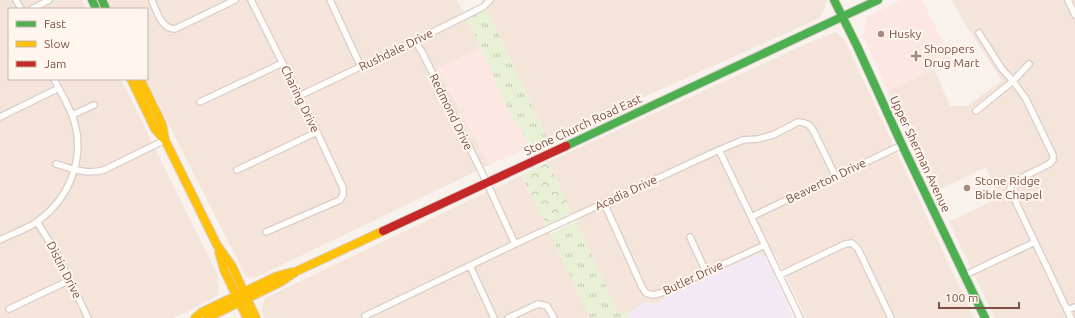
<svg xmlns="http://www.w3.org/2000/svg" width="1075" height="318" font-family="Ubuntu,sans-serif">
<defs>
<pattern id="grass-tufts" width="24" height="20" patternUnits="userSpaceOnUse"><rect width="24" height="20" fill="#e8f0d5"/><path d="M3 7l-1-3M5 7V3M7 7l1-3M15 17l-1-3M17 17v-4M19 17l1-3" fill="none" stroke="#c1c5af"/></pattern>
<pattern id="park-crowns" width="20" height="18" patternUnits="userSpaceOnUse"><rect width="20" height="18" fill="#e8f0d5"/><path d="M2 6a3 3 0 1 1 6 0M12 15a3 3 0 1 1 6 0" fill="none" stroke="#c1c5af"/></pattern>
</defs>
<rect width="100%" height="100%" fill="#f9f2ec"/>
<!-- residential -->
<path fill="#f4e4da" d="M0 0H82L86 9H9V79H121L218 276 219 295 174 318H0Z
M106 0H457L481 48 438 68 489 165 255 278 246 277 146 79H147V9H110Z
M485 0H826L827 3 820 18 548 140 487 9Z
M952 0H1075V318H995L949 222 1000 197 986 167 937 191 888 91 934 69 950 106H967L1002 81 966 25Z
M836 32 844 39 974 318H806L774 252 764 256 758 254 672 293 658 303 652 304 645 302 627 314 618 312 548 162 817 39Z
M522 175 590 318H265L261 311 265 298Z"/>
<!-- commercial -->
<path fill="#fce7e2" d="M901 0H922L952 60 888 91 863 36 867 17Z
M481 48 513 121 516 119 530 148 489 165 438 68Z"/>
<!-- education -->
<path fill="#f3e9f4" d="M758 254 764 256 775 276 793 318H629L627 314 645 302 652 304 658 303 672 294Z"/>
<!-- grass -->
<path fill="url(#grass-tufts)" d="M487 9 548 140 530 148 516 120 513 121 481 48 467 19Z
M576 222 618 312 627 314 629 318H590L550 234Z"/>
<!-- park -->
<path fill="url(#park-crowns)" d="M548 162 572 213 546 225 522 175Z"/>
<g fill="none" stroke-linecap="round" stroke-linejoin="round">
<defs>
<path id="street" d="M16 0 21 9
M251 0 317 132 343 188V195L340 200 266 232
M330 0 361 67
M1068 0 1075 15
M152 1C157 11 161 29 175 29L235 0
M32 9 49 0
M979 33 1002 69 1013 81 1026 99 1053 155V160L1049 164 1013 182 1010 188 1012 194 1071 318
M415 41 422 52 487 183 515 244
M299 96 415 41 483 7 490 0
M200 102 272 68 282 63
M976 111 1013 81 1029 64
M72 115 94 105
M0 117 59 88
M719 150 743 140 758 139 773 135 798 122 804 123 809 125 813 130 836 177
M56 164C73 169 87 175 104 170L165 140
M237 170 317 132
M604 203 642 287 646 293 653 295 661 293 765 245
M751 217 902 145
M37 222 56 252 88 318
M690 237 706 272
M0 240C12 234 29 228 38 221 71 197 87 154 72 115 67 103 60 91 54 79
M470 266 494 318
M780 275 845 244 852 243 858 249 891 318
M965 275 1035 242
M9 309 70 280
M1067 310 1075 307
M366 318 365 316 515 244 719 150 800 318
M508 318 538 304 547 306 554 318"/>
<path id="fast" d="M92 0 96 9
M102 0 106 9
M834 0 857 46 902 145 985 318
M566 146 878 0"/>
<path id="slow" d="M131 79 155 129 165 140
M140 79 162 124 165 140 217 245 232 266 256 318
M219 252 224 270 247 318
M195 318 202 312 277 276 292 272
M207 318 281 282 297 271 383 231"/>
<path id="jam" d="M383 231 566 146"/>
</defs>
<!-- street casing -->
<use href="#street" stroke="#d8cdc8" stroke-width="8"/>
<!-- fast casing -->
<use href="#fast" stroke="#dacec9" stroke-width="10"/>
<!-- slow casing -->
<use href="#slow" stroke="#dacec9" stroke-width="10"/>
<!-- jam casing -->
<use href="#jam" stroke="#dacec9" stroke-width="10"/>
<!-- street -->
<use href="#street" stroke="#fefdfc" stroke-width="5.5"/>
<!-- fast -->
<use href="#fast" stroke="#4caf50" stroke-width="8"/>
<!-- slow -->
<use href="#slow" stroke="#ffc107" stroke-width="8"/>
<!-- jam -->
<use href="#jam" stroke="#c62828" stroke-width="8"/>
</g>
<!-- markers -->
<g fill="#a78981" stroke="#fff6ee" stroke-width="1.5">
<circle cx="881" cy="34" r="4"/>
<path d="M914 50h4v4h4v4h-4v4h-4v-4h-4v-4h4z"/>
<circle cx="967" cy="188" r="4"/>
</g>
<g text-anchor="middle" stroke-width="4" stroke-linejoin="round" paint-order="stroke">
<!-- poi labels -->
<g font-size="12" fill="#7b5147" stroke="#fff6ee" text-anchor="start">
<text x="889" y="38">Husky</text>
<text x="924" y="53">Shoppers<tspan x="924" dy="14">Drug Mart</tspan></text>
<text x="975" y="185">Stone Ridge<tspan x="975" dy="14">Bible Chapel</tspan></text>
</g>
<!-- street labels -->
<g font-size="12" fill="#7b5147" stroke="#fff6ee">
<text transform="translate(396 50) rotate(-26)" y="4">Rushdale Drive</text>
<text transform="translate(300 99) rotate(64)" y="4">Charing Drive</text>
<text transform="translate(451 112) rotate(64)" y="4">Redmond Drive</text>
<text transform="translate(583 125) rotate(-25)" y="4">Stone Church Road East</text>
<text transform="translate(920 154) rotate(65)" y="4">Upper Sherman Avenue</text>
<text transform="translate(826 181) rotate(-26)" y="4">Beaverton Drive</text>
<text transform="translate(626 193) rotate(-25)" y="4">Acadia Drive</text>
<text transform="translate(64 270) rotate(63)" y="4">Distin Drive</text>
<text transform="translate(693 278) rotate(-25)" y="4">Butler Drive</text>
</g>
</g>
<!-- legend -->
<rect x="8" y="8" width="140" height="72" fill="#fff6ee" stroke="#cab4ab"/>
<rect x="16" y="21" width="20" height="6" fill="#4caf50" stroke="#cab4ab"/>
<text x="44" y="28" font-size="12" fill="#7b5147">Fast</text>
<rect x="16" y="41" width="20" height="6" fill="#ffc107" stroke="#cab4ab"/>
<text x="44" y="48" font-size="12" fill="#7b5147">Slow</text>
<rect x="16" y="61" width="20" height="6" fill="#c62828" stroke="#cab4ab"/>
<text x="44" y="68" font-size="12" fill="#7b5147">Jam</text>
<!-- scale -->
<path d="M939 302v6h80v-6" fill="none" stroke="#7b5147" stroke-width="2"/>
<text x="945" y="302" font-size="12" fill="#7b5147" stroke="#fff6ee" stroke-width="3" paint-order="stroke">100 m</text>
</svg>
